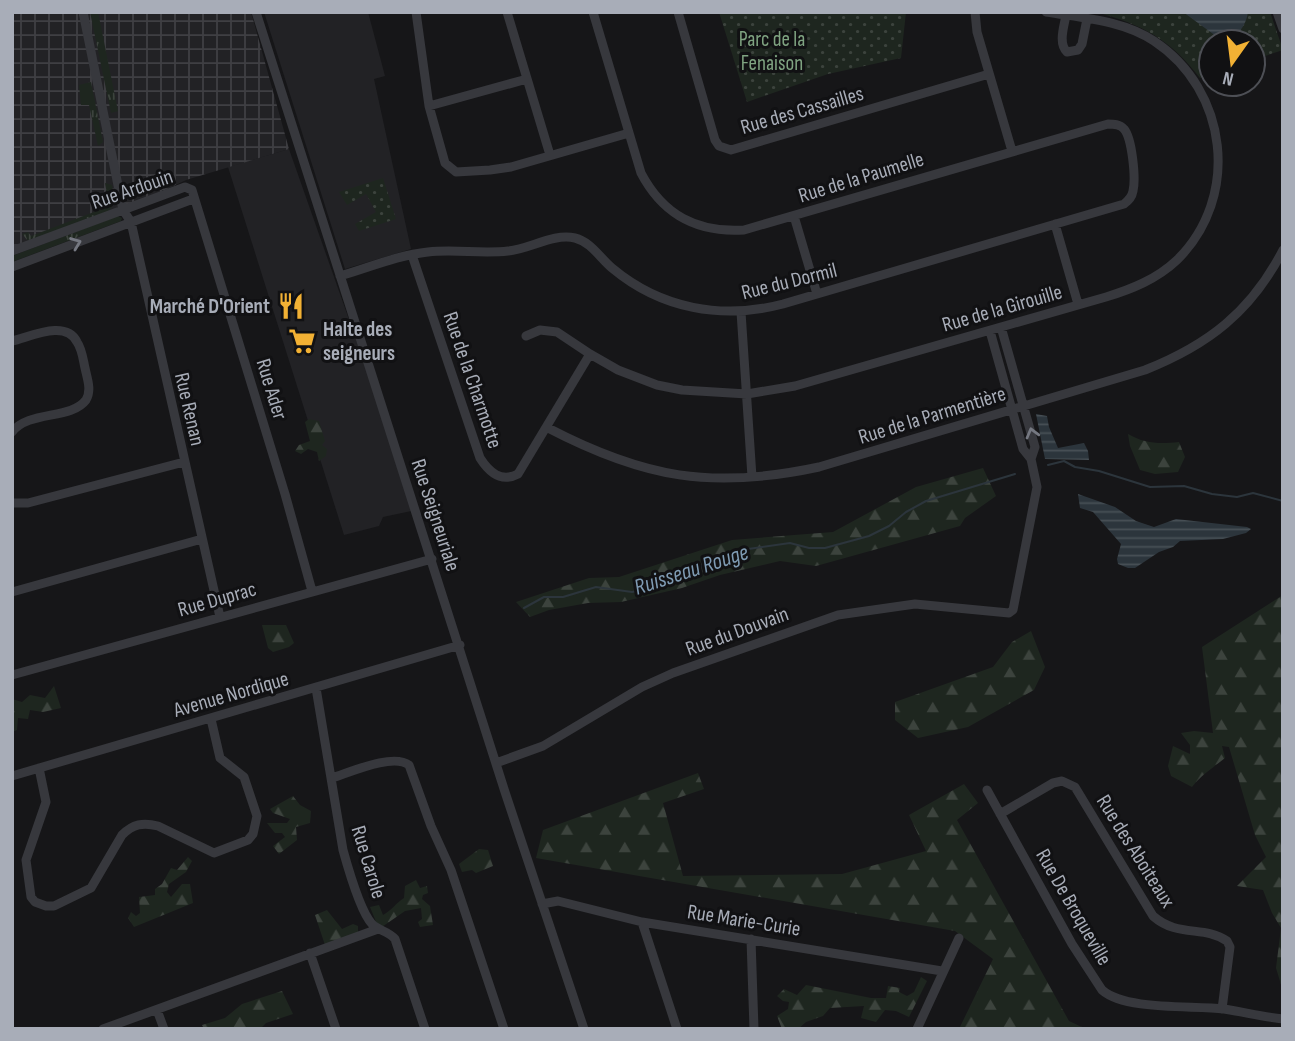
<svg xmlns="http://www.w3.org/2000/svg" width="1295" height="1041" font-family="'Sofia Sans Condensed',sans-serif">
<defs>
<pattern id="industrial-grid" width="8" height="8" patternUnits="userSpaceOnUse" patternTransform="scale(1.75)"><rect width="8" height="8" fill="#222225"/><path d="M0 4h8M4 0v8" fill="none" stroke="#3f3f43"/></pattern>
<pattern id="grass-tufts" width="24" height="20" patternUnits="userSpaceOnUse" patternTransform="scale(1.75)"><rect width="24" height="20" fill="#1e261f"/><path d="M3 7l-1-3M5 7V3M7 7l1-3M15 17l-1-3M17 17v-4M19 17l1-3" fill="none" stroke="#3c433d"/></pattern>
<pattern id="forest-firs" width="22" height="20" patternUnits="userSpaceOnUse" patternTransform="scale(1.75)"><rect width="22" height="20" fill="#1e261f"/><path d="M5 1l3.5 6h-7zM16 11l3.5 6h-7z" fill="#3c433d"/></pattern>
<pattern id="park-dots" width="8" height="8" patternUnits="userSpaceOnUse" patternTransform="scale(1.75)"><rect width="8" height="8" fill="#1e261f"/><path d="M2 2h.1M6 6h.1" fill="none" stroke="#3c433d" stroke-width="1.8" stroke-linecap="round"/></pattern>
<pattern id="water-rules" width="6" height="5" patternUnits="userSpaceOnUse" patternTransform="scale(1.75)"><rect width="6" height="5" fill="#2c353c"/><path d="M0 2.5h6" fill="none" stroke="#485056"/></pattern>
</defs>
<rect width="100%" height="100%" fill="#161618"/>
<!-- built -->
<path fill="#222225" d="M264 12H368L385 76 374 79 411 249 345 269Z
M289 149 416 510 383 517 379 526 344 535 228 167Z"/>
<!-- industrial -->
<path fill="url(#industrial-grid)" d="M12 12H251L289 149 186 180 123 210 12 251Z"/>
<!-- grass -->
<path fill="url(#grass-tufts)" d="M90 12H98L118 111 111 113Z
M91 82 103 142 98 146 89 105H81L79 85Z
M105 183 112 185C114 196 117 204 107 212L28 241 22 234 28 232 31 236 107 207 109 204Z
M118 216 122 218 121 221 12 262V256Z"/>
<!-- forest -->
<path fill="url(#forest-firs)" d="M309 419 319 421 325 441 322 445 327 449 326 456 319 461 317 452 308 449 301 454 295 451 299 445 310 441 305 422Z
M1128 434C1145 444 1160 444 1179 442L1185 457 1178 472 1155 474 1140 470 1130 446Z
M983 468 996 496 965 518 960 526 816 566 780 561 720 575 682 588 621 602 588 603 549 610 530 617 516 602 589 578 619 577 732 540 833 532 916 487Z
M1283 595V991L1276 968 1281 928 1272 913 1263 890 1237 886 1266 857 1255 835 1229 747 1222 746 1225 758C1213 768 1202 774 1192 787L1171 776 1168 766 1173 746 1190 754V745L1181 733 1194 731 1213 733 1202 647Z
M262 625H286L294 643 289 647 273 652 268 648Z
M1031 631 1045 667 1034 690 968 727 918 738 895 720V702L993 667 1012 642Z
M54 686 61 708 43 712 30 710 28 719 18 718 17 730 12 732V699L22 702 30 695 45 698Z
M698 773 704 789 663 803 683 876 842 874 926 851 909 815 964 784 978 803 957 820 1069 1021 1086 1029H959L993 959 955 931 536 858 543 830Z
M293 796 300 805 311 811 310 823 296 827 297 840 279 854 273 846 285 837 282 833H275L267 823H287L290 819 273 813 270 809Z
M479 849 488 850 493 866 476 873 472 870 462 872 459 864Z
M188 857 192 861 186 872 169 884 167 892 171 897 182 884H190L193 903 134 927 128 918 131 912 136 916 140 913 139 897 155 895V889L162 884 171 868 177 870Z
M416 880 420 888 427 886 428 893 423 895 422 899 430 906 433 925 420 927 418 922 422 919 421 908 405 911 379 929 370 907 379 905 383 915C391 911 396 903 404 898L405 886Z
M327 910 342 929 353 924 358 926V933L325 945 315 915Z
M921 977 927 981 909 1017 896 1011 885 1010 876 1022 861 1018 864 1006 830 1008 823 1016 806 1022 798 1029H782L777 1016 788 1009 789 1002 783 1001 777 996 784 989 797 995 806 985 871 998H886L888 986 900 988 899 992 907 996 914 992Z
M282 991 293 1014 266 1023 260 1029H204L202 1025 225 1018 242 1004Z"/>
<!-- park -->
<path fill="url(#park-dots)" d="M719 12H906L901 58 828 74 747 102Z
M1096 12H1270L1283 50 1253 60V42H1211V74L1200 78C1170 39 1143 25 1096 12Z
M383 178 396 219 359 231 355 224 376 212 366 194 347 205 339 192Z"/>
<!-- water -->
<path fill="url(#water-rules)" d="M1183 12H1248C1246 26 1237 38 1224 42Z
M1036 414 1047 416 1049 427 1058 448 1084 443 1088 451 1089 460 1045 459Z
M1078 494 1115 507 1136 521 1154 527 1176 519 1247 527 1251 529 1246 533 1223 539 1180 541 1173 547 1159 552 1135 568H1128L1118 564 1117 559 1121 544 1093 512 1080 508Z"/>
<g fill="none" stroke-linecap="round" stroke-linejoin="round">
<!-- stream -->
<path stroke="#2c353c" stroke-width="2" d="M1048 465 1064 461 1075 467 1099 471 1150 487 1184 486 1212 494 1237 497 1253 493 1283 501
M524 608 544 597H563L596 587 632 592 647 589 666 579 690 571 734 552 748 549 790 543 809 548H825L869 536 889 526 906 512 926 501 1015 474"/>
<!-- minor -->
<path stroke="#37383d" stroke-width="9" d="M83 12 123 210 131 222 220 617
M256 12 505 792 584 1029
M416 12 429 106 445 163 456 172 490 170 511 167 629 133
M507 12 550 155
M678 12 715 140 719 146 731 150 989 74
M975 12 977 32 1012 151
M1277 12 1283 29
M1066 15C1064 27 1058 43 1067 52L1078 50 1082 44 1087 19
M429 106 527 79
M794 216 817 294
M1055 224 1078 304
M12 251 185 187 192 190 285 494 312 591
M412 255 480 458C489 472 501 483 518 474L590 354
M12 267 193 199
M340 276C368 268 398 255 428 252 454 249 482 254 508 251 530 249 553 233 575 238 591 242 600 258 612 268 661 309 722 320 783 304L1124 204C1129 200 1132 197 1133 191 1136 178 1132 138 1124 129 1120 124 1113 124 1108 124L744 230C697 233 663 215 641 173L593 12
M741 312 752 477
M990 331 1023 449 1031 459
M526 336 540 330 557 332 590 354 618 370 657 385 682 390 747 394 795 386 1106 297C1132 289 1157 279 1177 260 1241 197 1228 90 1154 41 1123 20 1082 18 1046 12
M12 341C30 337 66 319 77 342 82 349 83 359 85 368 87 378 92 390 86 400 71 420 29 410 12 432
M548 428C644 478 712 490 819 467L1145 370C1208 345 1251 312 1283 250
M12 503H28L184 462
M12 592 202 539
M12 675 432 559
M316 688 343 850C348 868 360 911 372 924 379 931 388 931 395 939L425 1029
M496 763 543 746 642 687 673 673 838 615 915 604 1009 613 1013 610 1037 487 1031 459 1035 447 1001 327
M39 768 46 802 26 860 31 897 35 902 46 906H54L91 888 122 835C133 824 143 822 158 826L214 853 248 840 253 834 257 816 244 777 220 758 211 719
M12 776 460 645
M332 778C351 772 393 753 409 765L431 826 451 870 504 1029
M987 790 1072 944 1102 990C1126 1011 1192 1005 1224 1009 1244 1012 1263 1017 1283 1019
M1000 814 1053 783 1062 781 1075 787 1153 916C1178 938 1204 925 1227 941L1230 947 1222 1009
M542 904 558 901 642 922 942 971
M642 922 677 1029
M751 939 754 1029
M310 953 336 1029
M157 1010 164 1029
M103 1029 378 929
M917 1029 959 938"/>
</g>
<!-- one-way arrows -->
<defs><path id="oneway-chevron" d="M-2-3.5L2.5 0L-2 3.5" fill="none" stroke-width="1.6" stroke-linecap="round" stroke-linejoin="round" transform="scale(1.75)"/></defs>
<g stroke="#757881">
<use href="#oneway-chevron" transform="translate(76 243) rotate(-21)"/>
<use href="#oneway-chevron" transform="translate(1032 433) rotate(-105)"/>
</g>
<!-- icons -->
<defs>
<symbol id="restaurant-bare" viewBox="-9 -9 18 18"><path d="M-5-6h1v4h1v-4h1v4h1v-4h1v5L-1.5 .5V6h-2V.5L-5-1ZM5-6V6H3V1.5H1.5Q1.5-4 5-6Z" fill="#f2b134" stroke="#111113" stroke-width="2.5" paint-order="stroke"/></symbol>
<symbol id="supermarket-bare" viewBox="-9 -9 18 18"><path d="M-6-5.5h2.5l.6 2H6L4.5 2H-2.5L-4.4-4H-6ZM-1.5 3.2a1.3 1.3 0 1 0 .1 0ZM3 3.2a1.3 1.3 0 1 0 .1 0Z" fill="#f2b134" stroke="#111113" stroke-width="2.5" paint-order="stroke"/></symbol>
</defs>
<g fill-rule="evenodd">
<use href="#restaurant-bare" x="272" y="287" width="38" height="38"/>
<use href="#supermarket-bare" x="283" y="322" width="38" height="38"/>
</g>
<g text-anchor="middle" stroke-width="6" stroke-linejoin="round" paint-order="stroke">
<!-- park labels -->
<g font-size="21" fill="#7fa381" stroke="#111113">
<text x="772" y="46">Parc de la<tspan x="772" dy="24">Fenaison</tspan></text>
</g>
<!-- street labels -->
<g font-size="21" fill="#a8adb8" stroke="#111113">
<text transform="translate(802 110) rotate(-16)" y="7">Rue des Cassailles</text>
<text transform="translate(861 177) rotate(-17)" y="7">Rue de la Paumelle</text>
<text transform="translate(132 189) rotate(-19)" y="7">Rue Ardouin</text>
<text transform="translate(789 281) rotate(-14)" y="7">Rue du Dormil</text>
<text transform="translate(1002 308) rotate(-16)" y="7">Rue de la Girouille</text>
<text transform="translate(473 380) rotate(71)" y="7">Rue de la Charmotte</text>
<text transform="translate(272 389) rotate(73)" y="7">Rue Ader</text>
<text transform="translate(190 409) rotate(77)" y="7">Rue Renan</text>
<text transform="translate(932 415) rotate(-17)" y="7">Rue de la Parmentière</text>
<text transform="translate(436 515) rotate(72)" y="7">Rue Seigneuriale</text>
<text transform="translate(217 599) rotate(-16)" y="7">Rue Duprac</text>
<text transform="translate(737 631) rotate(-20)" y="7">Rue du Douvain</text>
<text transform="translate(231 694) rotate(-16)" y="7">Avenue Nordique</text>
<text transform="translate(1136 851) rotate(58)" y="7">Rue des Aboiteaux</text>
<text transform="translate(369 862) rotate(73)" y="7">Rue Carole</text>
<text transform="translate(1074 907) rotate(60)" y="7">Rue De Broqueville</text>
<text transform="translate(744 920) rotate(9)" y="7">Rue Marie-Curie</text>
</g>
<!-- poi labels -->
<g font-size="21" font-weight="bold" fill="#a8adb8" stroke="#111113" text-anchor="end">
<text x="270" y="313">Marché D'Orient</text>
<text x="323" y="336" text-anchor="start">Halte des<tspan x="323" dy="24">seigneurs</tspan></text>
</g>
<!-- water labels -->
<g font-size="23" font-style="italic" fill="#7f9bb3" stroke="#111113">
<text transform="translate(691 569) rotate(-18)" y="8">Ruisseau Rouge</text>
</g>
</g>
<!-- border -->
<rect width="1295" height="1041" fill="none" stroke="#a8adb8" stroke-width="28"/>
<!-- north arrow -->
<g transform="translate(1232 63) rotate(194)"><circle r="33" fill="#111113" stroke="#4d4f55" stroke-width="2"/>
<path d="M0-5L12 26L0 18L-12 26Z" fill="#f2b134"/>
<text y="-10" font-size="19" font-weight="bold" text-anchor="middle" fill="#a8adb8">N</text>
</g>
</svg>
